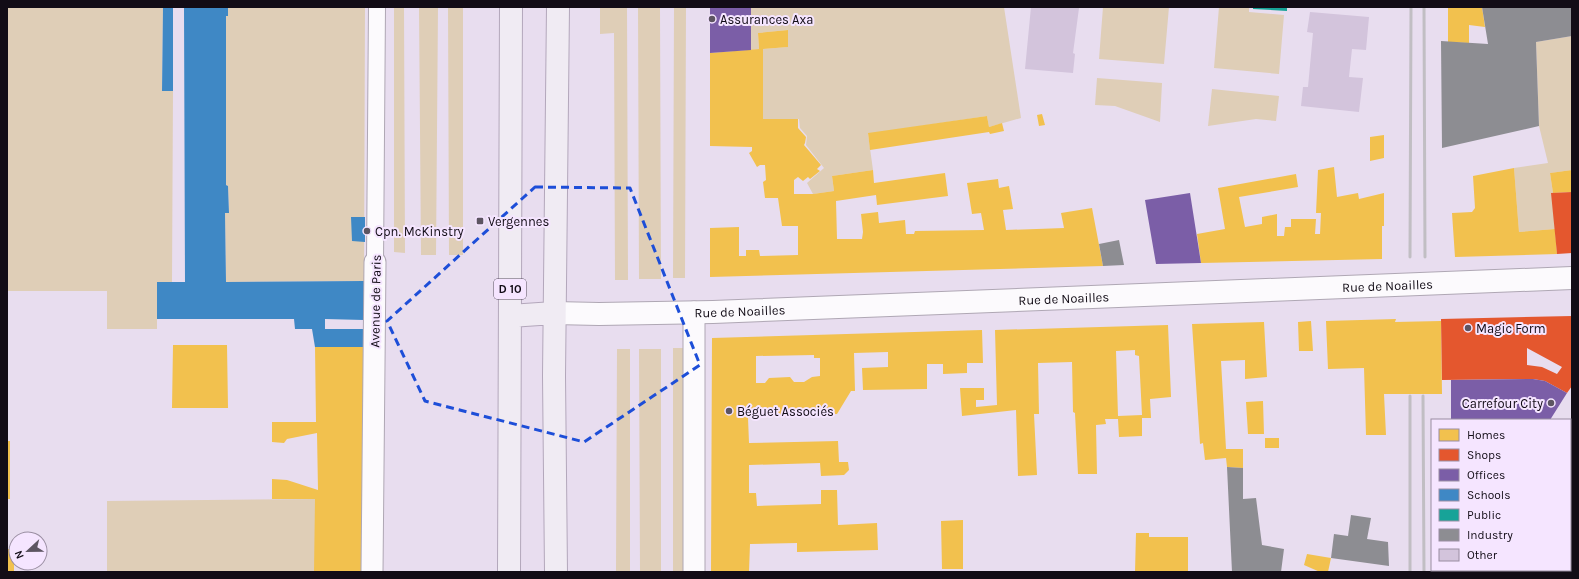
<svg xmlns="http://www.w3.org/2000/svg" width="1579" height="579" font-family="Karla,sans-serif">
<rect width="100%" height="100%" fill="#e8ddef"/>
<!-- green -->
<path fill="#dfceb7" d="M7 7H163L162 91H173L172 282H157V329H107V291H7Z
M228 7H365L364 281 226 282 225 213 229 212 228 186 226 185V16H228Z
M394 7H404L405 253 394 252Z
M419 7H438L436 255H421Z
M448 7H463V255H449Z
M600 7H627L628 280H615L614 33 600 34Z
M638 7H660L661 279H639Z
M674 7H686L685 278H673Z
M751 7H1004L1021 118 989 127 987 116 868 134 873 170 832 176 834 191 813 194 807 183 824 168 806 145 807 136 800 128 799 119H763V49L788 47V30L758 33 759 49 751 50Z
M1103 7H1169L1164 64 1099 59Z
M1219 7H1249V12L1284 15 1279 74 1214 68Z
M1572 36V170L1550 173 1553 193 1555 229 1519 232 1514 168 1548 163 1539 126 1536 42Z
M1097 78 1162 83 1160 122 1115 106 1095 105Z
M1212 89 1279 96 1276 121 1256 119 1208 126Z
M673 348H686V572H673Z
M617 349H630V572H616Z
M639 349H661V572H640Z
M316 499 315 572H107V501Z"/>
<!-- homes -->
<path fill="#f2c14e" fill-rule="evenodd" d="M1448 7H1482L1485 27 1469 25V43L1448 42Z
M788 30V47L763 49V119H798V128L806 137 805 143 804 145 821 165 817 169 820 171 810 179 808 177 803 181 798 177 794 180V194H813L834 191 832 176 873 170 874 183 945 173 948 196 877 205 876 195 836 201 837 239H862L863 232 861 214 878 212 879 223 905 220 906 234H914L915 231 984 230 981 213 972 214 967 183 998 179 999 188 1009 186 1013 209 1003 210 1006 230 1064 228 1061 213 1092 208 1103 266 710 277V228L739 227V256H746V250H759L760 256 798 255V226H782L778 198H765L763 182 766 180 765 165H760L757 167 749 153 752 151V147L710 146V53L759 49 758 33Z
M1042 114 1045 125 1039 126 1037 115Z
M987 116 989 127 1002 123 1004 131 990 134 989 132 870 150 868 133Z
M1384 135V158L1370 161V137Z
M1334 167 1337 197 1358 193 1359 199 1384 193V226H1382V259L1201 263 1197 234 1225 229 1218 188 1296 174 1298 187 1239 197 1245 227 1262 224V217L1277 214V236H1284L1285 227H1291V219H1316L1315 234H1320L1321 213H1316L1318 170Z
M1514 168 1519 232 1555 229 1557 254 1455 257 1452 213 1472 212 1475 208 1473 176Z
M1572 170V192L1553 193 1550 173Z
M1396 319 1395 322 1441 321 1442 394H1384L1386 435H1366L1364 368 1328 369 1326 321Z
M1311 321 1313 351H1299L1298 322Z
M1264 322 1267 377 1245 379V360L1221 361 1226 449H1243V468L1227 467 1226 458 1205 460 1203 443 1200 444 1192 324Z
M1168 325 1171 397 1150 399 1151 418H1142V436L1119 437 1118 419H1105L1106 424 1096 425 1097 474H1078L1075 413 1073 412 1072 362 1038 363 1039 414H1034L1037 475 1018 476 1016 410 962 416 960 388H984V400H976V407L997 405 995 330ZM1135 350V355L1139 356 1142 415 1118 416 1116 351Z
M982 330 983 363H967V373L943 374V364H927V389L863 390 862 368 888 367V352L854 353 855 391H851L837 414 748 418 749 443 838 441 839 462H848L849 470 844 475 821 476 820 463 749 465V493H756L757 506 821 504V490H837L838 525 877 523 878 550 797 552V543L750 544 749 572H711L712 338ZM814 355V358H820V376L812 377 804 382H794L790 377 769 378 765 383H756V356Z
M173 345H227L228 408H172Z
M315 347H365L364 572H314L315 499H272V479L287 480 318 490 317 433 287 439 284 443 272 442V422H316Z
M1263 401 1264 434H1248L1246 402Z
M1265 438H1279V448H1265Z
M7 441H10V499H7Z
M963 520V569H942L941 521Z
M1136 533H1149V537H1188V572H1135Z
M7 549H14V572H7Z
M1307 554 1331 558 1328 572H1320L1304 565Z"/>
<!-- shops -->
<path fill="#e4572e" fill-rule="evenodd" d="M1572 192V253L1557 254 1551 193Z
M1572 316V386L1567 393 1545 381 1533 379 1442 380 1441 319ZM1527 348 1562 367 1557 374 1542 367 1527 365Z
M1570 537 1572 538V572H1544L1545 570H1570Z"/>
<!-- offices -->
<path fill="#7b5ea7" d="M710 7H751V50L710 53Z
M1190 193 1201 263 1156 264 1145 200Z
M1533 379 1545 381 1567 393 1550 420H1451V380Z"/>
<!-- schools -->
<path fill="#3f88c5" d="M163 7H173V91H162Z
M184 7H228V16H226V185L228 186 229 213H225L226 282 364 281V320L325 319V329H364L365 347H315L312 329H295L294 319H157V282H185Z
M351 217H365V242L352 241Z"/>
<!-- public -->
<path fill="#17a398" d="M1253 7H1287V11L1253 9Z"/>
<!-- industry -->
<path fill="#8d8d92" d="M1482 7H1572V36L1536 42 1539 126 1442 148 1441 41 1488 44Z
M1119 240 1124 265 1103 266 1099 244Z
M1227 467 1243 468V499L1256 498 1262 545 1284 549 1281 572H1232Z
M1351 515 1371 518 1367 539 1388 542 1389 566 1331 558 1334 534 1348 536Z"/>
<!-- building -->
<path fill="#d3c4dc" d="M1031 7 1079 8 1073 53 1075 54 1073 73 1025 69Z
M1310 12 1369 17 1366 50 1352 49 1349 77 1363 78 1359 112 1301 106 1303 87H1308L1313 33 1307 32Z"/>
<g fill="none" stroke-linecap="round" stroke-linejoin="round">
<defs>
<path id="pedestrian" d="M375 262 377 7"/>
<path id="minor" d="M694 312V572
M372 572 375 262"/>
<g id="tertiary">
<path id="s1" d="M554 313 599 314 713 312 1572 278"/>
</g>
<path id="primary" d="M510 316 554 313
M1570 462 1572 459
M509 572 511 7
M556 572 554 376 558 7
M1496 572 1498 570"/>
</defs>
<!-- pedestrian casing -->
<use href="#pedestrian" stroke="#afa7b4" stroke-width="18"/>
<!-- minor casing -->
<use href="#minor" stroke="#afa7b4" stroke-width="23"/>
<!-- tertiary casing -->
<use href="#tertiary" stroke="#afa7b4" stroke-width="24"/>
<!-- primary casing -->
<use href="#primary" stroke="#b3a7bb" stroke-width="24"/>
<!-- pedestrian -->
<use href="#pedestrian" stroke="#fcfafd" stroke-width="16"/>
<!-- minor -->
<use href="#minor" stroke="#fcfafd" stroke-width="21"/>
<!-- tertiary -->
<use href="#tertiary" stroke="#fcfafd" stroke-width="22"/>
<!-- primary -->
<use href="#primary" stroke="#f0ebf3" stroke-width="22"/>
<!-- rail -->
<path stroke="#c1bec3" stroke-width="3" d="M1424 7 1425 257
M1410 257 1411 7
M1410 396V572
M1423 396 1424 572"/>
</g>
<!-- marked area -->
<path fill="none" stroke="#1d4ed8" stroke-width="3" stroke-dasharray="8 5" stroke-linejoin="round" d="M535 187 630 188 700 365 584 442 425 401 387 321Z"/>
<!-- markers -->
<g fill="#5d5562" stroke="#f5e5ff" stroke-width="1.5">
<circle cx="712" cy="19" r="4"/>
<rect x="476" y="217" width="8" height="8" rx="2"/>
<circle cx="367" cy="231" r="4"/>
<circle cx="1468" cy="328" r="4"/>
<circle cx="1551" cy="403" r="4"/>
<circle cx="729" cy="411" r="4"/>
</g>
<g text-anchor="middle" stroke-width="4" stroke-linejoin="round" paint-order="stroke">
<!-- shield labels -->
<rect fill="#f5e5ff" stroke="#564d5c" stroke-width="1" x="494" y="279" width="32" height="20" rx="3"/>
<g font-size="12" font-weight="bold" fill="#120c16">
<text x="510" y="293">D 10</text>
</g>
<!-- poi labels -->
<g font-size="13" fill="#120c16" stroke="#f5e5ff" text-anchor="start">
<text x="720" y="24">Assurances Axa</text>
<text x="488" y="226">Vergennes</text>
<text x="375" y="236">Cpn. McKinstry</text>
<text x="1476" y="333">Magic Form</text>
<text x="1543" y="408" text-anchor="end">Carrefour City</text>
<text x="737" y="416">Béguet Associés</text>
</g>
<!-- street labels -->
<g font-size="13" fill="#120c16" stroke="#f5e5ff">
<text dy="5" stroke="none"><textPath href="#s1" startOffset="834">Rue de Noailles</textPath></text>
<text dy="5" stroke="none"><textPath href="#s1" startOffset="510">Rue de Noailles</textPath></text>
<text transform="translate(375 301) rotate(-89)" y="5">Avenue de Paris</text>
<text dy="5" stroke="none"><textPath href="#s1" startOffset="186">Rue de Noailles</textPath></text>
</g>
</g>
<!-- border -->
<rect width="1579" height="579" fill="none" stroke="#120c16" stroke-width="16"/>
<!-- legend -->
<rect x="1431" y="419" width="140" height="152" fill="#f5e5ff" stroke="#9a8ea2"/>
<rect x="1439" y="429" width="20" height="12" fill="#f2c14e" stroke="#9a8ea2"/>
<text x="1467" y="439" font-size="12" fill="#120c16">Homes</text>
<rect x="1439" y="449" width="20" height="12" fill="#e4572e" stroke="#9a8ea2"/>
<text x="1467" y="459" font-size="12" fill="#120c16">Shops</text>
<rect x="1439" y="469" width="20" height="12" fill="#7b5ea7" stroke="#9a8ea2"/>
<text x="1467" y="479" font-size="12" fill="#120c16">Offices</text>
<rect x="1439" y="489" width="20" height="12" fill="#3f88c5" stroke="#9a8ea2"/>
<text x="1467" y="499" font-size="12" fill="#120c16">Schools</text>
<rect x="1439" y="509" width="20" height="12" fill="#17a398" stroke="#9a8ea2"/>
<text x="1467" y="519" font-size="12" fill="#120c16">Public</text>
<rect x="1439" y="529" width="20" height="12" fill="#8d8d92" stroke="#9a8ea2"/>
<text x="1467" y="539" font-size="12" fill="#120c16">Industry</text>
<rect x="1439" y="549" width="20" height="12" fill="#d3c4dc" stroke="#9a8ea2"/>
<text x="1467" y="559" font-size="12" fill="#120c16">Other</text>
<!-- north arrow -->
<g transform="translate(28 551) rotate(248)"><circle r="19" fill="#f5e5ff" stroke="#9a8ea2"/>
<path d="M0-3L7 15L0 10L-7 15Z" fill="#5d5562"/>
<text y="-6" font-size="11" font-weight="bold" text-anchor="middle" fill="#120c16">N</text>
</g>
</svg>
